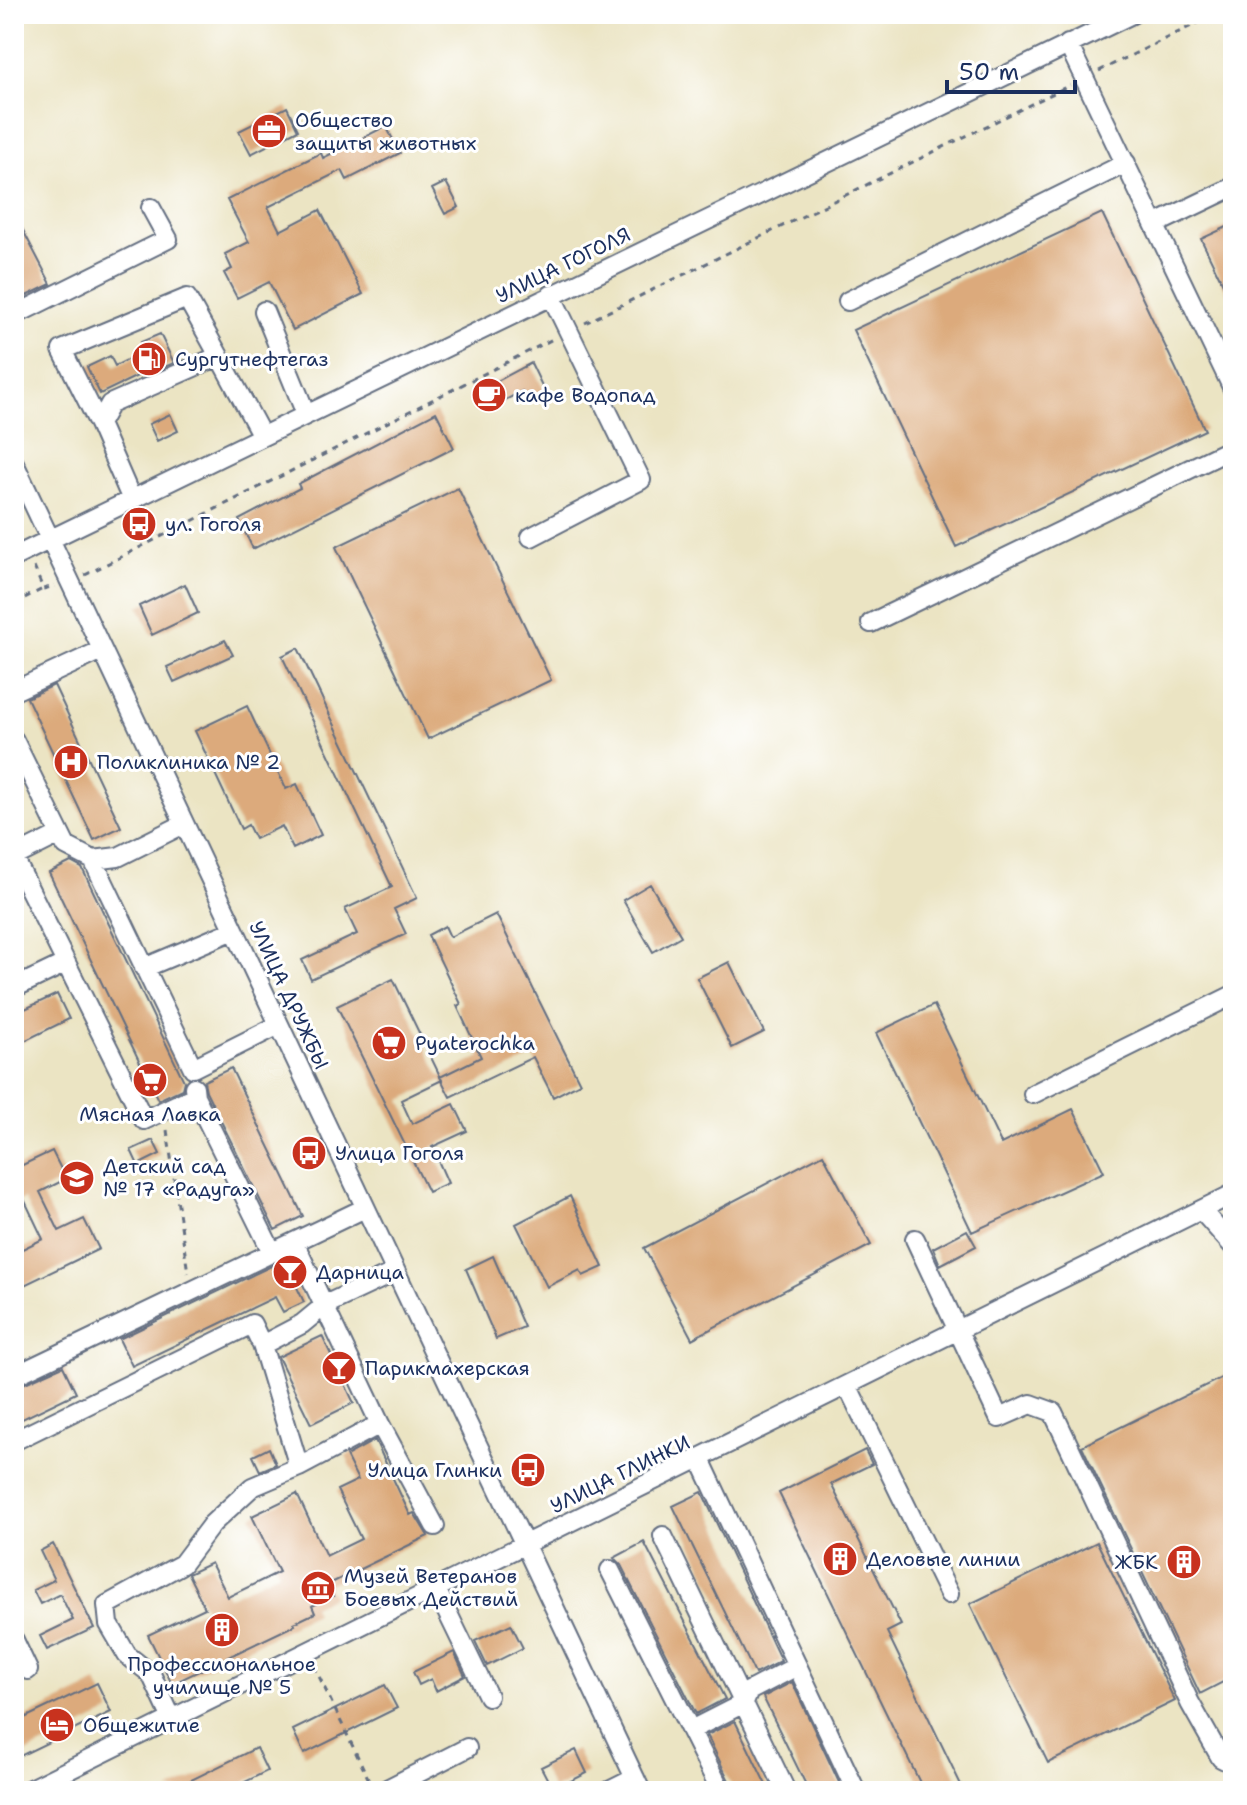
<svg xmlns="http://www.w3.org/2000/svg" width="1247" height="1805" font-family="'Shantell Sans',sans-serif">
<rect width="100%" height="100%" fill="#fff"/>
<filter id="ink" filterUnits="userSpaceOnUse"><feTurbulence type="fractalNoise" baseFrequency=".0125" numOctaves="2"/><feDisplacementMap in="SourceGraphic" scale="16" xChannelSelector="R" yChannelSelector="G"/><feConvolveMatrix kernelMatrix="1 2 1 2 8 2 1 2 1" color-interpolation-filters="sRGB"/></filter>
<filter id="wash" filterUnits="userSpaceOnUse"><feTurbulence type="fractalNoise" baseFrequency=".006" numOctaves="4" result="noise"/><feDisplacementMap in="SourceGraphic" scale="32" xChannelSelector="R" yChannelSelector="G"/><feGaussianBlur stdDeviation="1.8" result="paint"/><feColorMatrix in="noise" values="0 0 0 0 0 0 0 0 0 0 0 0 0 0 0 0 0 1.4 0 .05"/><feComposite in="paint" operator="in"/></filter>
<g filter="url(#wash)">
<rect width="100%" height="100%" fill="#ebe4c3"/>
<g id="blocks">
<!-- building -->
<path fill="#dcaa7c" d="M287 107 298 130 251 154 239 131Z
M386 126 400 153 347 180 342 170 268 207 280 231 320 210 363 294 293 330 269 282 237 298 224 273 232 269 225 254 249 242 227 200 321 153 323 158Z
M446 182 459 207 445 214 432 189Z
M14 213 51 284 22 298 14 283Z
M1102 213 1205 430 956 547 853 330Z
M1233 224V305L1201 239Z
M160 334 174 363 155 371 154 368 100 394 87 367 110 356 115 366 145 351 141 342Z
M531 363 545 392 527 401 522 391 500 403 490 385Z
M436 412 454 448 253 549 239 520 300 488 298 484Z
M170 414 178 431 157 441 149 424Z
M458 488 551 680 428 739 336 547Z
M185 584 198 613 152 635 139 606Z
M225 640 233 655 174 682 167 667Z
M298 648 417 898 394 909 406 934 311 979 302 960 357 934 345 909 392 887 282 656Z
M54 685 121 827 94 840 27 698Z
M247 706 286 789 297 784 321 835 293 849 282 826 255 839 248 825 241 829 195 731Z
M71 862 82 868 184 1081 182 1089 158 1100 49 873Z
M650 884 681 936 653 952 623 900Z
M496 914 580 1083 553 1097 533 1057 450 1097 440 1077 481 1057 457 1006 461 1004 428 935 445 926 450 937Z
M729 962 764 1032 732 1048 697 978Z
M393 979 442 1080 401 1100 412 1124 454 1104 467 1131 432 1147 448 1183 428 1192 337 1006Z
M57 994 69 1019 14 1046V1014Z
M934 1005 1001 1144 1073 1109 1104 1172 972 1232 876 1033Z
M231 1068 303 1216 275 1230 206 1091 204 1081Z
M153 1140 160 1154 138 1165 131 1150Z
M52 1151 66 1179 40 1192 59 1231 84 1219 99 1249 14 1290V1253L43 1239 24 1199 14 1204V1169Z
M823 1154 871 1245 692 1339 644 1248Z
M570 1196 603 1267 583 1276 580 1270 547 1287 516 1224Z
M967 1230 976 1246 940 1265 933 1248Z
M493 1256 524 1327 496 1339 466 1269Z
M284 1260 304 1302 283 1312 275 1297 132 1366 119 1339Z
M322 1336 354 1403 311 1424 278 1357Z
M63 1366 76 1393 14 1423V1388Z
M1233 1372V1677L1200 1694 1082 1446Z
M375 1440 410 1515 414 1513 428 1536 327 1585 333 1596 312 1606 315 1613 294 1623 295 1625 172 1684 148 1635 205 1608 188 1574 211 1563 228 1597 279 1572 252 1516 297 1494 326 1556 361 1539 337 1490 358 1480 346 1456Z
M269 1448 276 1464 260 1471 253 1456Z
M865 1450 872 1464 831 1484 901 1625 887 1632 964 1791H924L779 1493Z
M702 1492 781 1661 755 1674 673 1506Z
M644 1542 725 1699 696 1714 621 1565 614 1558Z
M1097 1542 1175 1701 1048 1763 970 1604Z
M53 1544 94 1628 47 1650 40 1636 73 1620 60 1594 40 1604 33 1590 54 1580 40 1551Z
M511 1624 523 1648 487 1666 475 1641Z
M454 1652 465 1676 436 1691 431 1679 419 1685 413 1672Z
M792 1682 843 1791H809L763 1697Z
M97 1683 111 1712 14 1759V1723Z
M385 1685 397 1708 304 1754 293 1730Z
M735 1721 769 1791H734L707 1735Z
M256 1748 267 1771 227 1791H169Z
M576 1750 587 1773 553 1790 541 1767Z"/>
</g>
</g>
<g filter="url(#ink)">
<use href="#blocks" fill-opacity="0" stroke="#646e81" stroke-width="2"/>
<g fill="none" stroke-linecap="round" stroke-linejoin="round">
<defs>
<path id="minor" d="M1068 44 1233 389
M1156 224 1233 187
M848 301 1126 163
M14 308 17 314 168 239 151 208
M264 311 306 414
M99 424 62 350 187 298 219 356
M14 463 641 1791
M132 500 99 424 110 404 219 356 262 436
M531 537 641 480 551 295
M14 557 1132 14
M871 623 1233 448
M14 691 102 650
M14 740 66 846 93 860 118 857 184 824
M14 857 60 834
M14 858 144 1120 195 1096
M93 860 193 1068 279 1025
M144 968 234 930
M14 988 66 963
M194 1087 195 1096 272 1252
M1033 1094 1233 995
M1201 1210 1233 1246
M915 1239 999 1418 1031 1404 1053 1412 1190 1703 1221 1758 1233 1764
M294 1242 380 1424 435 1526
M262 1345 299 1467
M14 1376 365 1208
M847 1385 949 1594
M14 1441 252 1324 262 1345 302 1324 325 1305 395 1272
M700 1459 856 1791
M663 1536 786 1791
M610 1570 721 1791
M436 1589 488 1696
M14 1640 28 1670
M172 1719 151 1674 127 1655 109 1624 107 1605 182 1564 212 1524 252 1487 299 1467 380 1424
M691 1730 744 1703 749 1691 797 1666
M26 1791 1233 1194
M383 1791 467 1748
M609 1791 635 1778"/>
</defs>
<!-- minor casing -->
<use href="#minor" stroke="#646e81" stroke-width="22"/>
<!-- path -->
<path stroke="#646e81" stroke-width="3" stroke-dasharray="6 6" stroke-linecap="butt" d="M1099 71 1216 14
M585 323 1070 85
M14 524 19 535
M34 567 43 589 55 586
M85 575 553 339
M14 603 43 589
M167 1130 188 1273
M314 1666 370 1782"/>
<!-- minor -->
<use href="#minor" stroke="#fff" stroke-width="18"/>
</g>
</g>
<!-- icons -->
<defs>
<symbol id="office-disc" viewBox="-11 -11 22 22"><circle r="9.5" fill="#c8321e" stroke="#fff"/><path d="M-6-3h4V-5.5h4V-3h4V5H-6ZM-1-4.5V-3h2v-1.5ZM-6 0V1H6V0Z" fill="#fff"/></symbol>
<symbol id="fuel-disc" viewBox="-11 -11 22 22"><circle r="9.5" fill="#c8321e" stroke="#fff"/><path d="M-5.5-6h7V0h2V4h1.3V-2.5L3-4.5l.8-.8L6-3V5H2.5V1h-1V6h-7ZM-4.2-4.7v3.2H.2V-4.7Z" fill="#fff"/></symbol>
<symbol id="cafe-disc" viewBox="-11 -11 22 22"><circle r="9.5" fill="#c8321e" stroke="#fff"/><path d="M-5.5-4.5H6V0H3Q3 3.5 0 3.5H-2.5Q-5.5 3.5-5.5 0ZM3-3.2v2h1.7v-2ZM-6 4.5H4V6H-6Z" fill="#fff"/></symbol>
<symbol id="bus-disc" viewBox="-11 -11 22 22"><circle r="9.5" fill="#c8321e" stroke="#fff"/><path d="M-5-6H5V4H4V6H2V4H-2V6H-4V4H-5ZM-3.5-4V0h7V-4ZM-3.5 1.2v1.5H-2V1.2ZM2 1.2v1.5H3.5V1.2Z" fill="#fff"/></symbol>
<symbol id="hospital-disc" viewBox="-11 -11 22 22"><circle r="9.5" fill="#c8321e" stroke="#fff"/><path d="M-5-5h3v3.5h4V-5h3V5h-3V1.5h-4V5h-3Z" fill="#fff"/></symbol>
<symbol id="supermarket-disc" viewBox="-11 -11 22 22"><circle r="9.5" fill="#c8321e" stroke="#fff"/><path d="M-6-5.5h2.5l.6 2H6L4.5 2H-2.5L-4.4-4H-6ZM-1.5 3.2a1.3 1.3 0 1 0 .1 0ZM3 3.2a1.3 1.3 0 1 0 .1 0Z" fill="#fff"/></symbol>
<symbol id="school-disc" viewBox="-11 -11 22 22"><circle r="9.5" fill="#c8321e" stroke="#fff"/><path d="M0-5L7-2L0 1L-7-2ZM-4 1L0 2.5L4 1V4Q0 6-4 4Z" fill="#fff"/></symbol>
<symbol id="bar-disc" viewBox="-11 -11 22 22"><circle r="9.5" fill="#c8321e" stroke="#fff"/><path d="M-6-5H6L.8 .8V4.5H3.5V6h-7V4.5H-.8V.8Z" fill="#fff"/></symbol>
<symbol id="building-disc" viewBox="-11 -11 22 22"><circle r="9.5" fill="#c8321e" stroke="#fff"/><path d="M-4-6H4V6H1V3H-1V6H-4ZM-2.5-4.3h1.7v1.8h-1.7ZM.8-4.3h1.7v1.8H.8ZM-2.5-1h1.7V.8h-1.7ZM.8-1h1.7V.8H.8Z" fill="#fff"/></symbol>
<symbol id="museum-disc" viewBox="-11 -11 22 22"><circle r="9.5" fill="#c8321e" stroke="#fff"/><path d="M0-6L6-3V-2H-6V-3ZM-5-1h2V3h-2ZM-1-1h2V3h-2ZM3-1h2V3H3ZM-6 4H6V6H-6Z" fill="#fff"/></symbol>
<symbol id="hotel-disc" viewBox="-11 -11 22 22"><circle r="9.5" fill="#c8321e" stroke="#fff"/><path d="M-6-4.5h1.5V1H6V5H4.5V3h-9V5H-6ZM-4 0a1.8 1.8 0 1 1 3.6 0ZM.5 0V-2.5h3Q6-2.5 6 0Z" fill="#fff"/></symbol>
</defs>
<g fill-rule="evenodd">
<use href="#office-disc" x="249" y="111" width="40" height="40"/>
<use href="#fuel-disc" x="129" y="339" width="40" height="40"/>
<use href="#cafe-disc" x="469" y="375" width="40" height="40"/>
<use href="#bus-disc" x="119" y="504" width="40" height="40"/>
<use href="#hospital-disc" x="51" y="742" width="40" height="40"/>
<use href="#supermarket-disc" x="369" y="1023" width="40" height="40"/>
<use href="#supermarket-disc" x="130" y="1060" width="40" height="40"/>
<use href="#bus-disc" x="289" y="1133" width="40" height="40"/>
<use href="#school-disc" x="57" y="1158" width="40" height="40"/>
<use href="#bar-disc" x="270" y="1252" width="40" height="40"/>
<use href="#bar-disc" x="319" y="1348" width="40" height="40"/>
<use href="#bus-disc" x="508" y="1450" width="40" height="40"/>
<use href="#building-disc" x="820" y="1539" width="40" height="40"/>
<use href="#building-disc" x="1164" y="1542" width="40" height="40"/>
<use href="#museum-disc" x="298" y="1568" width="40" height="40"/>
<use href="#building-disc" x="202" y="1610" width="40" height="40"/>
<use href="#hotel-disc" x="37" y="1705" width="40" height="40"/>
</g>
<g text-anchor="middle" stroke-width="6" stroke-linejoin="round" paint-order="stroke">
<!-- poi labels -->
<g font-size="20" fill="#1b2f5e" stroke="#fff" text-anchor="start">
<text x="295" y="127">Общество<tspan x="295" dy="23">защиты животных</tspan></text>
<text x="175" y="366">Сургутнефтегаз</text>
<text x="515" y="402">кафе Водопад</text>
<text x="165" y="531">ул. Гоголя</text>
<text x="97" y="769">Поликлиника № 2</text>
<text x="415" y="1050">Pyaterochka</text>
<text x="150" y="1121" text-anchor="middle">Мясная Лавка</text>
<text x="335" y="1160">Улица Гоголя</text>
<text x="103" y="1173">Детский сад<tspan x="103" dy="23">№ 17 «Радуга»</tspan></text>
<text x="316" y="1279">Дарница</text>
<text x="365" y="1375">Парикмахерская</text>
<text x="502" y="1477" text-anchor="end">Улица Глинки</text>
<text x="866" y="1566">Деловые линии</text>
<text x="1158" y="1569" text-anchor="end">ЖБК</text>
<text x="344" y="1583">Музей Ветеранов<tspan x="344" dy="23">Боевых Действий</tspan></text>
<text x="222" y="1671" text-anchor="middle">Профессиональное<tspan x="222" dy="23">училище № 5</tspan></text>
<text x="83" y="1732">Общежитие</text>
</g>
<!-- street labels -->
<g font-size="20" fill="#1b2f5e" stroke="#fff">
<text transform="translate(563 265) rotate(-26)" y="7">УЛИЦА ГОГОЛЯ</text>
<text transform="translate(289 995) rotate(65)" y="7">УЛИЦА ДРУЖБЫ</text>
<text transform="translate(620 1474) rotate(-26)" y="7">УЛИЦА ГЛИНКИ</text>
</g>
</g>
<!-- margin -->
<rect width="1247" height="1805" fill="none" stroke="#fff" stroke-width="48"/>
<!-- scale -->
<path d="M947 80v12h128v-12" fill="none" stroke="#1b2f5e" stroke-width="4"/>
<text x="959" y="80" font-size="24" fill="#1b2f5e" stroke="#ffffff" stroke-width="6" paint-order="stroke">50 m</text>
</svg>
